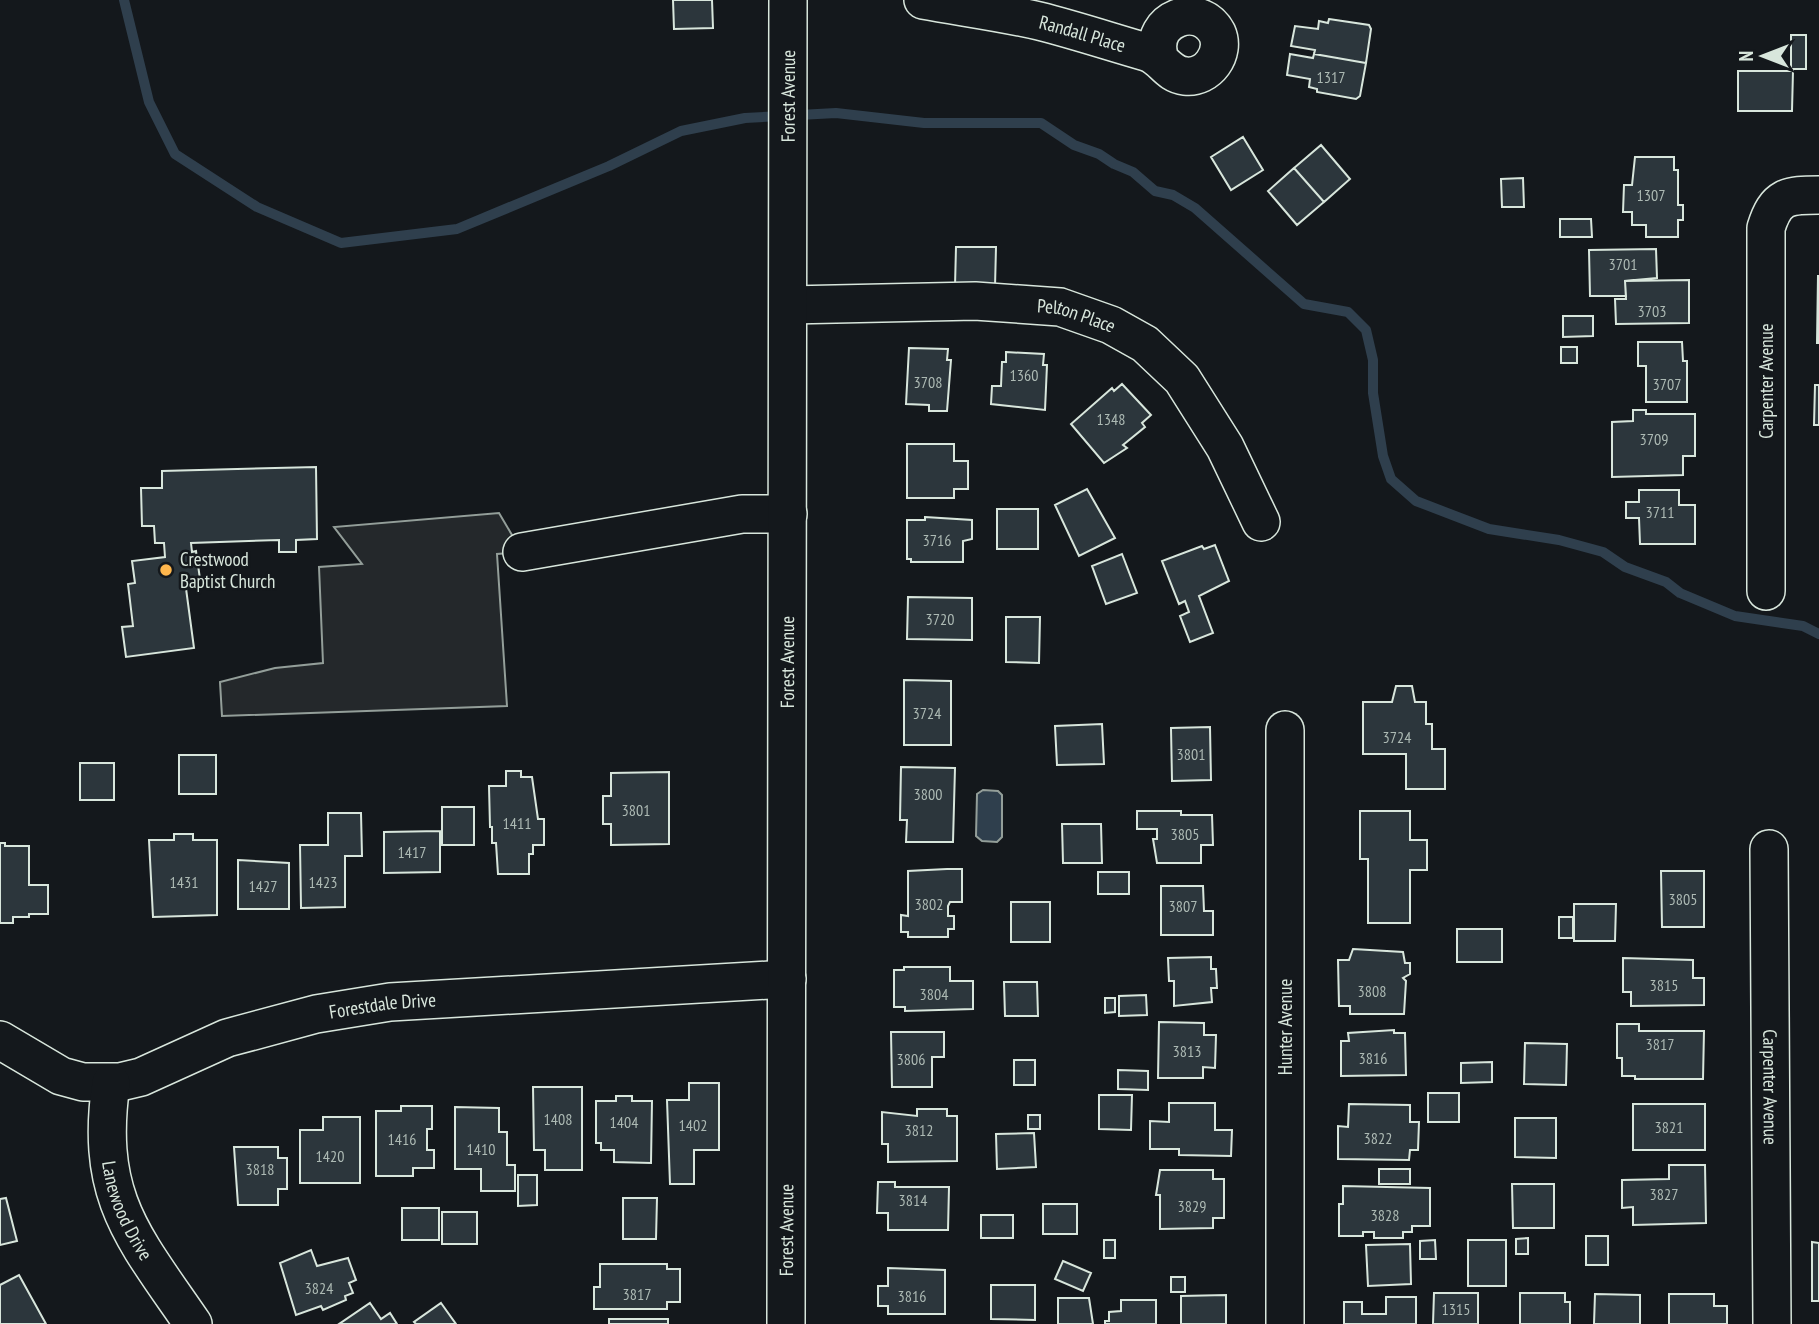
<svg xmlns="http://www.w3.org/2000/svg" width="1819" height="1324" font-family="'PT Sans Narrow',sans-serif">
<rect width="100%" height="100%" fill="#14181c"/>
<!-- parking -->
<path fill="#24282b" stroke="#939e99" stroke-width="2" d="M499 513 522 552 497 554 507 706 222 716 220 682 275 668 323 663 319 567 362 564 334 527Z"/>
<!-- water -->
<path fill="#2f3f4d" stroke="#939e99" stroke-width="2" d="M983 790 998 791 1002 795V837L997 842 982 841 976 836 977 794Z"/>
<g fill="none" stroke-linecap="round" stroke-linejoin="round">
<!-- stream -->
<path stroke="#2f3f4d" stroke-width="10" d="M124 0 149 102 175 154 257 207 341 243 457 229 609 166 681 131 745 118 836 113 924 123H1041L1074 145 1099 154 1114 164 1133 172 1155 191 1173 195 1195 208 1304 304 1348 312 1366 330 1373 360V393L1383 456 1391 479 1416 501 1489 529 1559 540 1603 552 1625 567 1666 582 1680 593 1735 616 1803 626 1819 634"/>
</g>
<!-- building -->
<path fill="#2c363c" stroke="#d8e6dc" stroke-width="2" d="M673 0H712L713 28 674 29Z
M1329 19 1369 25 1371 29 1366 63 1314 54 1315 50 1291 46 1295 26 1318 29 1319 21 1328 23Z
M1791 35H1806V69H1791Z
M1290 54 1313 58 1314 54 1366 63 1360 96 1356 99 1317 92V89L1309 87 1310 79 1287 75Z
M1738 71H1793L1792 111H1738Z
M1243 137 1263 170 1231 190 1211 157Z
M1321 145 1350 179 1324 202 1294 168Z
M1635 157H1674V170H1678V205H1683V220H1678V237H1646V225H1632V212H1623L1624 185H1632Z
M1294 168 1324 202 1297 225 1268 191Z
M1523 178 1524 207H1502L1501 179Z
M1560 219H1591L1592 237H1560Z
M956 247H996L995 287 955 286Z
M1656 249 1657 278 1625 281 1626 296H1590L1589 250Z
M1818 276H1819V343H1817Z
M1689 280V323L1616 324 1615 299H1626L1625 281Z
M1563 316H1593V336L1563 337Z
M1638 342H1682L1683 361H1687V402H1646V366H1638Z
M1561 347H1577V363H1561Z
M909 348 948 349 947 360H951L947 411H929V405L906 404Z
M1006 352 1044 354 1043 365H1047L1045 410 991 404 992 386H1001L1002 362H1006Z
M1122 384 1151 415 1142 423 1145 427 1123 445 1127 448 1104 463 1071 424 1112 388 1114 391Z
M1815 385H1819V425H1814Z
M1633 410H1646V414H1695V456H1683V475L1612 477V422L1633 421Z
M907 444H954V461H968V489H954V498H907Z
M316 467 317 539 296 540V552H279V540L191 543 192 552 196 551 200 579 185 581 194 648 126 657 122 627 133 626 128 584 135 583 132 561 165 557 164 543H155L154 526H142L141 488H162V471Z
M1087 489 1115 538 1079 556 1055 505Z
M1639 490H1679V505H1695V544H1640L1639 518H1626V502H1639Z
M997 509H1038V549H997Z
M925 517 972 520V539L963 541V562H911V559H907V520H925Z
M1215 545 1229 581 1199 596 1213 633 1190 642 1180 616 1189 612 1185 601 1179 604 1162 561 1202 546 1204 549Z
M1122 554 1137 593 1106 604 1092 566Z
M908 597 972 598V640L907 639Z
M1006 617H1040L1039 663 1006 662Z
M904 680 951 681V745H904Z
M1396 686H1412L1415 702H1426V724H1432V749H1445V789H1406V754H1363V702H1392Z
M1102 724 1104 764 1057 765 1055 726Z
M1210 727 1211 780 1172 781 1171 728Z
M179 755H216V794H179Z
M80 763H114V800H80Z
M901 767 955 768 953 842H906L907 820H900Z
M506 771H521V777H532L538 819H544V845H533V854H529V874H498L496 843H492V827H490L489 786H506Z
M669 772V844L611 845V824H603V796H611V773Z
M442 807H474V845H442Z
M1137 811H1181V815H1212L1213 845H1201V863H1157L1153 839H1157V829H1137Z
M1360 811H1410V840H1427V870H1410V923H1368V859H1360Z
M328 813H361L362 856H345V907L301 908 300 845H328Z
M1062 824H1101L1102 863H1063Z
M440 831V872L384 873V832Z
M174 834H193V840H217V915L153 917 149 840H174Z
M0 843H5V846H29V885H48V914H29V917H13V923H0Z
M238 860 289 863V909H238Z
M947 869H962V902H950L948 906V916H954V929H948V937H908V932H901V915L908 916V871Z
M1661 871H1704V927H1662Z
M1098 872H1129V894H1098Z
M1161 886H1203L1204 911H1213V935H1161Z
M1011 902H1050V942H1011Z
M1574 904H1616L1615 941H1574Z
M1559 917H1573V938H1559Z
M1457 929H1502V962H1457Z
M1353 949 1403 952 1405 963H1410V974L1403 978 1406 981 1404 1014H1350V1006H1339L1338 960H1349Z
M1211 957V969H1216L1217 988H1211L1212 1002 1174 1006V981H1169L1168 958Z
M1623 958 1693 960V978H1704V1005L1631 1006V992H1623Z
M904 967H950V981H973V1009L905 1011V1007H894V970H904Z
M1004 982H1037L1038 1016H1005Z
M1146 995 1147 1015 1119 1016V996Z
M1105 998H1115V1012L1105 1013Z
M1159 1022 1204 1023V1035H1216L1215 1068 1203 1067V1078H1158Z
M1617 1024H1639V1031H1704L1703 1079H1635V1076H1622V1058H1617Z
M1394 1030V1033H1405L1406 1075 1341 1076V1041H1349L1348 1033Z
M891 1032H944V1057H932V1087H892Z
M1525 1043 1567 1044 1566 1085 1524 1084Z
M1014 1060H1035V1085H1014Z
M1492 1062V1082L1461 1083V1063Z
M1118 1070 1148 1071V1090L1118 1089Z
M689 1083H719V1150H694V1184H670L667 1100H689Z
M533 1087H582V1170H545V1150H534Z
M1428 1093H1459V1122H1428Z
M1099 1095H1132L1131 1130 1099 1129Z
M616 1096H632V1101H652L651 1163 614 1162V1150H601V1143H596V1101H616Z
M1169 1103H1215V1130H1232L1231 1156 1179 1155V1149H1150V1121L1169 1122Z
M1349 1104 1410 1105V1122H1419L1418 1150H1410L1409 1160 1338 1159V1126L1348 1127Z
M1633 1104H1705V1150H1633Z
M401 1106H432V1129H427V1150H434V1168H413V1176H376V1111H401Z
M455 1107 499 1108V1132H507V1165H515V1191H481V1169H455Z
M917 1109H947V1116H957V1161L888 1162V1144H882V1112L917 1116Z
M1028 1115H1040V1129H1028Z
M323 1117H360V1183H300V1130H323Z
M1515 1118H1556V1158L1515 1157Z
M1034 1133 1036 1167 997 1169 996 1134Z
M234 1147H278V1158H287V1189H278V1205H238Z
M1669 1165H1705L1706 1223 1633 1225V1207L1622 1208V1180L1669 1179Z
M1379 1169H1410V1184H1379Z
M1160 1170H1213V1179H1224V1218H1213V1228L1160 1229V1195H1156Z
M518 1175H537V1205L518 1206Z
M878 1182H895V1187H949L948 1230H888V1213H877Z
M1512 1184H1554V1228H1513Z
M1343 1186 1430 1188V1226H1412V1232H1403V1238H1374V1232H1363V1236H1339V1204H1343Z
M6 1198 17 1241 0 1245V1199Z
M623 1198H657L656 1239H623Z
M1043 1204H1077V1234H1043Z
M402 1208H439V1240H402Z
M442 1212H477V1244H442Z
M981 1215H1013V1238H981Z
M1586 1236H1608V1265H1586Z
M1528 1238V1254H1516V1239Z
M1104 1240H1115V1258H1104Z
M1435 1240 1436 1259H1420V1241Z
M1468 1240H1506V1286H1468Z
M1812 1242 1819 1243V1301H1812Z
M1410 1244 1411 1284 1368 1286 1366 1245Z
M311 1250 317 1266 348 1258 356 1280 349 1283 353 1293 345 1296 346 1300 323 1310 321 1306 296 1315 280 1263Z
M1063 1261 1091 1273 1083 1291 1055 1279Z
M600 1264H667V1269H680V1302H667V1309H594V1287H600Z
M888 1268 945 1270V1314H888V1306H878V1286H888Z
M19 1275 46 1324H0V1285Z
M1171 1277H1185V1292H1171Z
M991 1285H1035V1320L991 1319Z
M1434 1293H1478V1324H1433Z
M1520 1293H1565V1302H1570V1324H1520Z
M1595 1294 1640 1295V1324H1594Z
M1669 1294H1714V1306H1727V1324H1669Z
M1226 1295V1324H1181V1296Z
M1386 1297H1416V1324H1344V1302H1362V1314H1386Z
M1058 1298H1089L1093 1324H1058Z
M1121 1300H1156V1324H1105V1321H1109V1312L1121 1311Z
M370 1303 381 1319 390 1313 397 1324H339Z
M441 1303 456 1324H416L414 1322Z
M609 1319H668V1324H609Z"/>
<g fill="none" stroke-linecap="round" stroke-linejoin="round">
<defs>
<g id="minor">
<path id="s1" d="M923 0C961 7 1000 12 1039 21 1075 30 1111 42 1146 52 1163 57 1167 74 1185 76 1208 79 1226 53 1217 33 1199 0 1149 19 1159 56"/>
<path id="s2" d="M789 305 975 301 1060 307 1111 325 1145 344 1182 379 1225 447 1261 522"/>
<path d="M522 552 742 514H788"/>
<path d="M1766 591V228C1776 196 1787 195 1819 195"/>
<path d="M1285 730V1324"/>
<path id="s3" d="M1769 849 1772 1324"/>
<path id="s4" d="M0 1040 61 1076 83 1082H120L141 1077 227 1038 316 1014 390 1002 787 979"/>
<path id="s5" d="M111 1083C95 1197 132 1235 193 1324"/>
<path id="s6" d="M786 1324 788 0"/>
</g>
</defs>
<!-- minor casing -->
<use href="#minor" stroke="#d8e6dc" stroke-width="40"/>
<!-- minor -->
<use href="#minor" stroke="#14181c" stroke-width="37"/>
</g>
<!-- markers -->
<circle fill="#ffb74d" stroke="#14181c" stroke-width="2.5" cx="166" cy="570" r="7"/>
<g text-anchor="middle" stroke-width="5" stroke-linejoin="round" paint-order="stroke">
<!-- number labels -->
<g font-size="16" fill="#adbab4">
<text x="1331" y="83">1317</text>
<text x="1651" y="201">1307</text>
<text x="1623" y="270">3701</text>
<text x="1652" y="317">3703</text>
<text x="1024" y="381">1360</text>
<text x="928" y="388">3708</text>
<text x="1667" y="390">3707</text>
<text x="1111" y="425">1348</text>
<text x="1654" y="445">3709</text>
<text x="1660" y="518">3711</text>
<text x="937" y="546">3716</text>
<text x="940" y="625">3720</text>
<text x="927" y="719">3724</text>
<text x="1397" y="743">3724</text>
<text x="1191" y="760">3801</text>
<text x="928" y="800">3800</text>
<text x="636" y="816">3801</text>
<text x="517" y="829">1411</text>
<text x="1185" y="840">3805</text>
<text x="412" y="858">1417</text>
<text x="184" y="888">1431</text>
<text x="323" y="888">1423</text>
<text x="263" y="892">1427</text>
<text x="1683" y="905">3805</text>
<text x="929" y="910">3802</text>
<text x="1183" y="912">3807</text>
<text x="1664" y="991">3815</text>
<text x="1372" y="997">3808</text>
<text x="934" y="1000">3804</text>
<text x="1660" y="1050">3817</text>
<text x="1187" y="1057">3813</text>
<text x="1373" y="1064">3816</text>
<text x="911" y="1065">3806</text>
<text x="558" y="1125">1408</text>
<text x="624" y="1128">1404</text>
<text x="693" y="1131">1402</text>
<text x="1669" y="1133">3821</text>
<text x="919" y="1136">3812</text>
<text x="1378" y="1144">3822</text>
<text x="402" y="1145">1416</text>
<text x="481" y="1155">1410</text>
<text x="330" y="1162">1420</text>
<text x="260" y="1175">3818</text>
<text x="1664" y="1200">3827</text>
<text x="913" y="1206">3814</text>
<text x="1192" y="1212">3829</text>
<text x="1385" y="1221">3828</text>
<text x="319" y="1294">3824</text>
<text x="637" y="1300">3817</text>
<text x="912" y="1302">3816</text>
<text x="1456" y="1315">1315</text>
</g>
<!-- street labels -->
<g font-size="19" fill="#d8e6dc" stroke="#14181c">
<text dy="7" stroke="none"><textPath href="#s1" startOffset="163">Randall Place</textPath></text>
<text dy="7" stroke="none"><textPath href="#s6" startOffset="1228">Forest Avenue</textPath></text>
<text dy="7" stroke="none"><textPath href="#s2" startOffset="289">Pelton Place</textPath></text>
<text transform="translate(1766 381) rotate(-90)" y="7">Carpenter Avenue</text>
<text dy="7" stroke="none"><textPath href="#s6" startOffset="662">Forest Avenue</textPath></text>
<text dy="7" stroke="none"><textPath href="#s4" startOffset="406">Forestdale Drive</textPath></text>
<text transform="translate(1285 1027) rotate(-90)" y="7">Hunter Avenue</text>
<text dy="7" stroke="none"><textPath href="#s3" startOffset="238">Carpenter Avenue</textPath></text>
<text dy="7" stroke="none"><textPath href="#s5" startOffset="131">Lanewood Drive</textPath></text>
<text dy="7" stroke="none"><textPath href="#s6" startOffset="94">Forest Avenue</textPath></text>
</g>
<!-- poi labels -->
<g font-size="19" fill="#d8e6dc" stroke="#14181c" text-anchor="start">
<text x="180" y="566">Crestwood<tspan x="180" dy="22">Baptist Church</tspan></text>
</g>
</g>
<!-- north arrow -->
<g transform="translate(1763 56) rotate(270)" stroke="#14181c" stroke-width="5" paint-order="stroke">
<path d="M0-5L12 26L0 18L-12 26Z" fill="#d8e6dc"/>
<text y="-10" font-size="19" font-weight="bold" text-anchor="middle" fill="#d8e6dc">N</text>
</g>
</svg>
